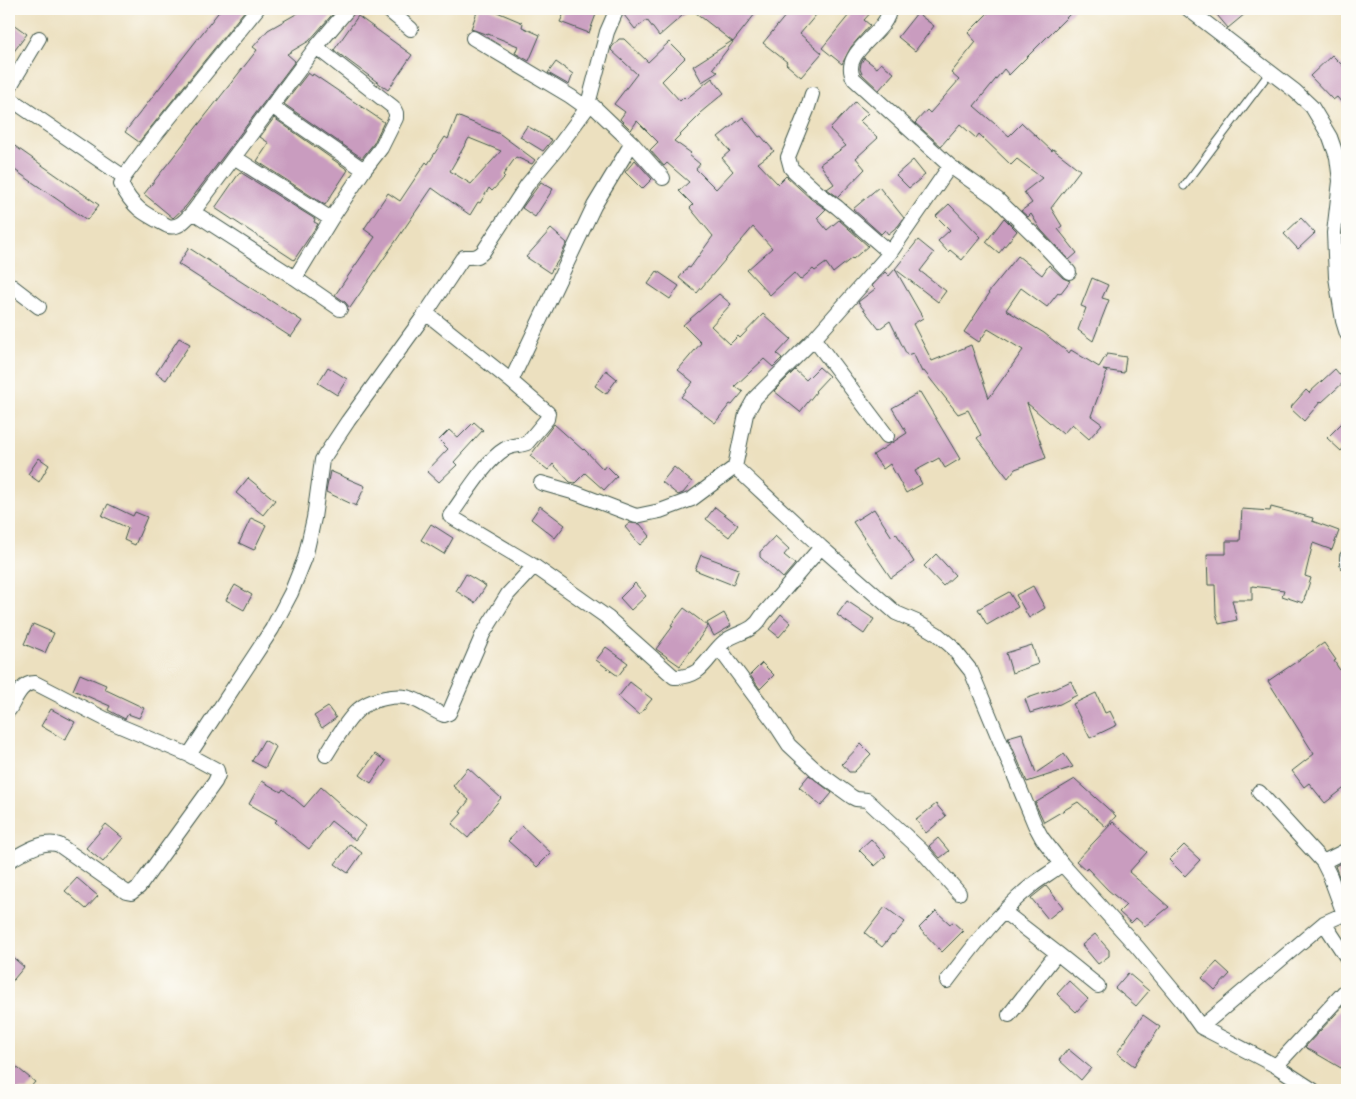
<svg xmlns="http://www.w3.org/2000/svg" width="1356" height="1099" font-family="'IM FELL French Canon',serif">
<rect width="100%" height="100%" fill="#fdfcf7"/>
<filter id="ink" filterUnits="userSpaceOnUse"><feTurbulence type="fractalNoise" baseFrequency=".02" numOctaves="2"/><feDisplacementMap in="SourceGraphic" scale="10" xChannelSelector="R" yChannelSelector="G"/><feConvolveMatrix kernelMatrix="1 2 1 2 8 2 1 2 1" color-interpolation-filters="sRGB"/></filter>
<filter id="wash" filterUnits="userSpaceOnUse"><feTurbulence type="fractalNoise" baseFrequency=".0096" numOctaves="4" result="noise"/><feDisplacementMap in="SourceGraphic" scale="20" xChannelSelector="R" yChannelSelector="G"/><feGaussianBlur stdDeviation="1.12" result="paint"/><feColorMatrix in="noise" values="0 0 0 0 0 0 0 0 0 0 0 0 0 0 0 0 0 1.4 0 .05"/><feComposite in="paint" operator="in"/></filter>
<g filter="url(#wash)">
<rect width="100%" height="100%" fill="#ece0bf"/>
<g id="blocks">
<!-- building -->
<path fill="#c99cbf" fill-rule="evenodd" d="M221 9H246L139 142 125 132Z
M305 9H337L309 41 287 54 295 61 186 206 173 218 144 194 257 50 253 47 268 30Z
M478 9H490L523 23 522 27 540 35 529 61 515 53 518 46 488 34V35L471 29Z
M566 9H598L589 33 560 22Z
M626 9H690L659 36 647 20 635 29 624 15Z
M691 9H759L733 42Z
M791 9H821L800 34 822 53 801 77 786 64 787 62 763 43Z
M854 9H874L864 20 870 25 851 47 842 64 822 48Z
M992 9H1075L1009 75 1004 69 974 106 1009 136 1022 123 1052 151 1053 149 1080 170 1051 208 1062 226 1058 229 1077 253 1069 260 1041 230 1031 214 1028 217 1021 211 1032 203 1024 192 1042 178 1017 159 1011 165 979 134 976 138 960 124 941 146 915 123 927 110 930 113 959 80 951 73 976 42 968 33Z
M1212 9H1251L1228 28Z
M917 13 934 26 915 51 898 37Z
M358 16 412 55 388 90 334 50Z
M9 21 27 34 9 58Z
M619 39H624L648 62 669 42 685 58 662 81 680 101 684 97 686 99 712 78 724 93 700 113 701 114 674 141 691 153 689 155 700 164 696 169 716 189 733 171 722 158 730 151 718 137 743 117 759 137 761 136 774 151 758 163 778 184 786 176 811 199 826 209 817 218 827 230 839 220 868 246 853 259 852 258 833 273 826 263 815 271 813 269 800 280 794 273 770 295 747 270 772 248 753 227 697 293 679 278 688 267 690 268 713 236 690 208 693 205 679 191 689 182 667 163 664 166 650 150 658 142 637 121 631 130 620 119 625 112 614 104 637 74 611 50 612 47Z
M732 41 733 42 713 68 718 72 702 82 693 66Z
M1332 55 1347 70V109L1337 97 1333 100 1310 76Z
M864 58 877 68 881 63 894 73 879 90 862 74 860 69 861 63Z
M556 62 573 74 569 85 548 73Z
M308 73 312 76 313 74 384 122 374 143 362 158 284 104Z
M855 102 868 113 860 121 878 138 856 158 865 169 838 197 827 189 834 184 820 164 846 146 830 129Z
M457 116 500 134 535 160 532 164 516 157 503 175 505 177 492 191 489 188 480 203 478 202 470 215 432 188 350 308 345 302 335 295 375 237 364 229 388 193 400 201 426 162 428 164 445 137 448 139ZM469 138 501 151 471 184 450 171Z
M274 118 348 170 325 205 257 161 269 143 260 137Z
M527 126 552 140 543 151 520 137Z
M9 142 99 205 87 220 9 166Z
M635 160 652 179 642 189 625 172Z
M913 160 925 175 909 188 896 175Z
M240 172 315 219 314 222 318 224 294 260 215 208Z
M541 182 553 189 535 217 522 208Z
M879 187 904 218 898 226 888 234 885 230 881 234 853 209Z
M949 204 981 237 962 260 950 250 948 252 938 241 950 230 936 216Z
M1004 218 1017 231 999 253 986 242Z
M1301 218 1315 233 1298 249 1284 234Z
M551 229 567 243 559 259 550 273 526 257Z
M918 240 934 253 920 271 946 291 938 302 895 269Z
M189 248 302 321 291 337 178 264Z
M1018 256 1042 275 1049 265 1063 278 1070 281 1060 294 1058 293 1047 307 1021 288 1006 310 1044 333 1069 353 1071 350 1099 367 1107 354 1126 357 1124 373 1103 370 1107 372 1091 416 1102 424 1089 439 1072 424 1063 434 1027 403 1046 458 1015 469 1008 478 977 438 981 435 968 410 958 414 924 371 922 372 913 353 907 355 890 321 879 329 858 302 875 289 872 286 885 272 889 276 895 269 923 318 913 324 932 361 971 345 989 398 1023 350 988 329 979 342 964 332 989 294 988 293Z
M657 271 679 286 670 299 648 284Z
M1092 278 1108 285 1102 298 1109 300 1093 341 1078 330 1086 308 1081 306Z
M719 294 731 304 711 326 730 344 738 336 740 338 763 314 791 339 777 354 782 358 773 367 764 359 735 386 743 392 732 405 730 404 715 423 681 397 693 382 678 370 701 343 683 325Z
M179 338 190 344 166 380 156 373Z
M328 367 347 379 337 395 318 383Z
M819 367 829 376 815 391 816 392 800 412 774 391 795 370 806 380Z
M1335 369 1345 381 1322 402 1321 401 1304 421 1290 408 1306 390 1309 393Z
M606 370 617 379 606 394 595 386Z
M920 392 960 459 945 468 939 458 915 471 922 484 906 493 890 464 883 469 873 455 907 433 892 408Z
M1347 418V444L1341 451 1327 438Z
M474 422 483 430 454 462 457 465 439 482 427 471 448 449 439 440 449 430 458 438Z
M554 424 583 450 584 449 603 469 606 465 617 476 604 490 585 473 575 483 570 482 553 464 548 470 530 456Z
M39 458 49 465 39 482 28 474Z
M674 467 692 482 683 493 678 495 662 482Z
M330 471 365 486 356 506 326 492Z
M248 478 275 500 263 515 236 493Z
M108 504 133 516 135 512 147 517 135 545 124 540 128 528 102 516Z
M540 506 565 525 555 538 531 519Z
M715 507 738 525 729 537 706 519Z
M1271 507 1313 518 1312 521 1339 531 1332 550 1313 543 1305 576 1311 578 1303 603 1282 596 1284 590 1252 586V600H1232L1237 620 1219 624 1216 613 1215 585H1208L1207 554H1226V541H1240L1242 509 1270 511Z
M874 509 892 537 896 533 914 562 891 578 853 522Z
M251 518 266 525 254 550 239 543Z
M630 523 640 524 650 536 640 545 625 527Z
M431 524 453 538 444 554 421 540Z
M775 536 789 549 784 555 795 564 783 578 760 557V552Z
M936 554 955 575 943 586 924 566Z
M701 555 739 569 733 585 695 570Z
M466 574 486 586 475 603 456 591Z
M635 583 646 596 631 610 620 598Z
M235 585 252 595 244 610 226 600Z
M1033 586 1045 608 1029 618 1016 595Z
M1009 592 1018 607 987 625 978 609Z
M847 601 874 619 864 634 837 615Z
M684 608 708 626 680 666 656 649 673 626 671 625Z
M724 613 731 626 714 636 707 623Z
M781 614 791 623 779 637 769 629Z
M33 624 54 633 45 653 24 644Z
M1324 643 1336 660 1334 661 1347 681V786L1325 803 1309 783 1304 787 1292 771 1314 754 1268 681Z
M1032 645 1038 664 1012 673 1006 653Z
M606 647 628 663 618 676 596 660Z
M762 663 774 675 760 689 750 675Z
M80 674 106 685 104 689 144 708 139 718 128 714 125 719 108 710 110 706 73 690Z
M1071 681 1077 695 1060 704 1030 713 1025 699 1054 689Z
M630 682 652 699 639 715 618 697Z
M1096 693 1105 713 1110 711 1117 725 1090 738 1073 704Z
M328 707 336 718 322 728 314 716Z
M51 709 75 722 65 740 41 726Z
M1022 733 1036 773 1064 754 1073 767 1027 782 1008 737Z
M264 740 276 747 265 768 252 761Z
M861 744 871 754 854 772H849L842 764Z
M375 754 386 761 371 783 360 775Z
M468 768 501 798 468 838 452 824 462 813 460 812 469 800 453 786Z
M809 775 832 793 821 806 799 787Z
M1075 779 1116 816 1106 827 1078 802 1044 822 1035 803Z
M262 781 281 792 283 789 304 807 321 787 339 803 338 804 366 826 355 840 331 821 309 849 275 822 277 820 249 804Z
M936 804 946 816 926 833 916 820Z
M1113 822 1147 852 1129 872 1169 907 1145 926 1136 918 1131 923 1119 912 1126 905 1108 890 1087 868 1086 870 1076 861Z
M106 824 123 838 103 862 86 848Z
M522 826 551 853 537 867 508 841Z
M938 838 949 851 940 858 929 846Z
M871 839 886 856 875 866 859 850Z
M350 844 362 853 348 873 335 864Z
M1184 845 1200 860 1185 876 1169 860Z
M1347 860V898L1335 866Z
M77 878 98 896 86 909 65 891Z
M1046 886 1063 907 1048 919 1031 898Z
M885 907 905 922 893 936 892 935 882 947 865 933Z
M936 911 950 924 953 922 963 931 942 952 919 928Z
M1095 934 1109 950V956L1098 964 1082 945Z
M9 954 24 967 9 985Z
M1217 962 1230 974 1215 990 1202 978Z
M1128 973 1149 991 1136 1006 1115 988Z
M1069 981 1088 999 1076 1012 1057 994Z
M1347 1002V1059L1341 1068 1305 1047Z
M1143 1015 1160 1027 1134 1066 1117 1053 1127 1039H1126Z
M1068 1049 1091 1068 1081 1080 1059 1060Z
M9 1061 35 1082 28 1090H9Z"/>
</g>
</g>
<g filter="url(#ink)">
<use href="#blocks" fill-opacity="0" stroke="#3e5549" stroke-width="1"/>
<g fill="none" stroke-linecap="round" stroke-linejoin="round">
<defs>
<path id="lane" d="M1184 186 1270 72"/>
<path id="street" d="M257 9 149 143 124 177 121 184C133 209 145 214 168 226 179 229 186 219 193 212L316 47 348 9
M387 9 411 29
M889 9C889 33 838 52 854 79L950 166 997 199 1035 236 1069 272
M1188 9 1295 91 1312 107 1330 137 1337 157 1340 181 1334 233 1336 277 1343 321 1347 334
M473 38 570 96 587 108
M9 88 39 38
M812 94 807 110 788 157 791 168 795 172 817 192 837 207 890 253
M9 98 124 177
M589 102 632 143 663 178
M273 107 364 170
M234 157 331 219
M193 212 295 278 340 309
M295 278 331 219 364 170 381 148 396 118V113L393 107 316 47
M9 284 39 307
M426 313 511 381 548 413 547 419 527 443C520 446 512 445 505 449 486 460 464 497 450 516L534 566 608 618 674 677C703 678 706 658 724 642 737 631 752 634 762 616L821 547
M814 339 887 436
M511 381 594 206 632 143
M735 467 821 547 896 613 917 622 937 634 951 646 971 671 1035 825 1042 838 1062 864 1138 948 1186 1006 1201 1027 1276 1066 1313 1090
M541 483 576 493 636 516 660 511 692 499 735 467 746 414 755 398 814 339 890 253 950 166
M1347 557V563
M719 648 774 722 789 745 819 773 852 797 856 799 867 800 921 850 959 893
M9 710C15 700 21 682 35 683L113 723 189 755 272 629 291 593 305 558 314 518 322 460 348 421 426 313 462 259 464 257C473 257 477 258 483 252L527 185 556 150 587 108 607 32 617 9
M326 755C335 741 345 722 358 710 370 699 398 693 413 699 424 703 433 711 444 715L449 713 483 634 508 594 534 566
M9 861C22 853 44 839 59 845L126 892 131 893 139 887 152 869 215 782 218 775 217 770 189 755
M1323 862 1347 850
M1004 912 1057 953 1009 1015
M1324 923 1347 958
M1057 953 1098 986
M947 981C972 948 998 913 1031 886 1041 878 1052 872 1062 864
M1201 1027 1324 923 1344 914 1330 876 1323 862 1259 792
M1276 1066 1347 989"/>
</defs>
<!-- lane casing -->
<use href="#lane" stroke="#3e5549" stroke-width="9"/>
<!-- street casing -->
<use href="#street" stroke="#3e5549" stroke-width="16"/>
<!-- lane -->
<use href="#lane" stroke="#fff" stroke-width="7"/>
<!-- street -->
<use href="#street" stroke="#fff" stroke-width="14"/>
</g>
</g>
<!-- margin -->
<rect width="1356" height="1099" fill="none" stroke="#fdfcf7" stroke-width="30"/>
</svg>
